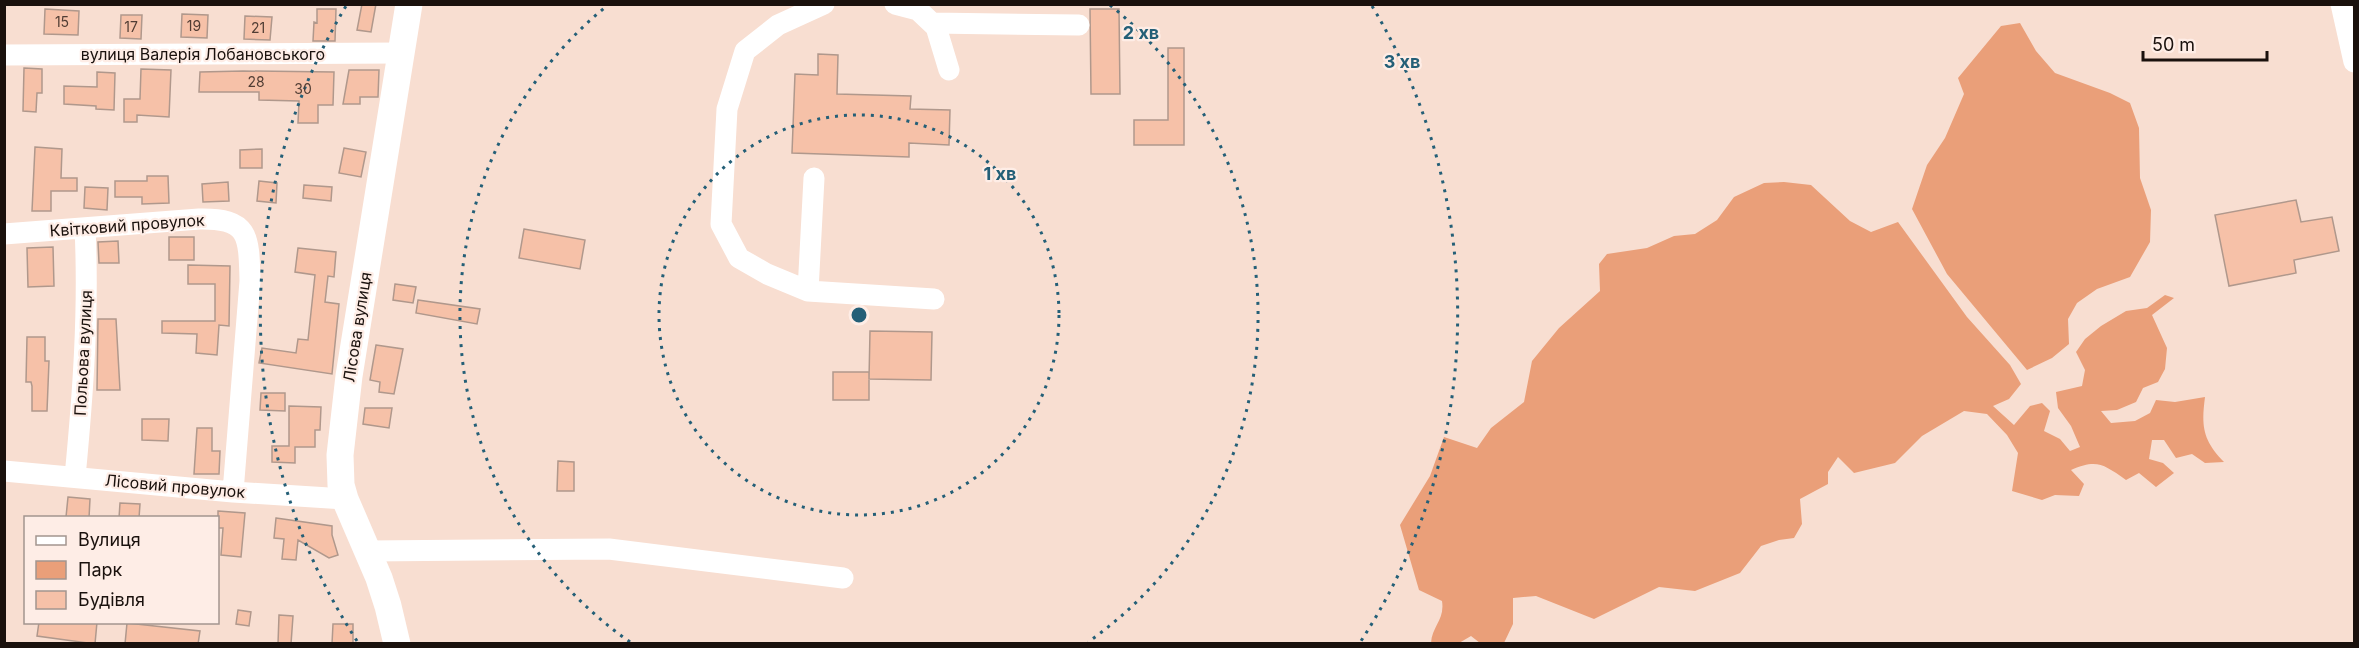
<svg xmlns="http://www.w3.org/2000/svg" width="2359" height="648" font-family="Inter,sans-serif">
<rect width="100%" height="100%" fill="#f8ded1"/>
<!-- green -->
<path fill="#ea9f79" d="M2020 23 2036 51 2055 73 2110 93 2130 103 2139 128 2140 178 2151 210 2150 242 2130 277 2097 289 2077 303 2068 319 2069 344 2052 358 2027 370 1947 274 1912 209 1927 165 1945 138 1964 94 1958 78 2001 26Z
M1784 182 1811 185 1850 221 1871 232 1898 222 1967 317 2010 365 2021 384 2009 399 1993 406 2014 425 2030 406 2042 403 2050 411 2044 431 2060 439 2070 451 2080 447 2071 426 2058 408 2056 392 2082 386 2085 370 2076 352 2085 339 2101 326 2126 311 2147 308 2165 295 2174 298 2152 315 2167 348 2165 369 2158 382 2143 388 2136 402 2117 410 2101 411 2111 423 2135 421 2150 413 2156 400 2175 402 2205 397C2201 427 2203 440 2224 462L2205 463 2192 454 2176 458 2164 440H2152L2149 459 2163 463 2174 473 2156 487 2139 473 2126 480C2103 464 2097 459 2071 470L2084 484 2079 496 2055 495 2042 500 2012 491 2018 453 2007 435 1987 414 1964 411 1922 436 1895 463 1854 473 1838 457 1828 472V484L1800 499 1802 524 1794 538 1779 540 1761 546 1740 573 1695 591 1659 587 1594 619 1536 596 1513 598V624L1504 643H1480L1471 636 1459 643H1431C1432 626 1445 620 1442 601L1419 590 1400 525 1430 476 1444 437 1477 448 1491 428 1524 402 1532 361 1559 328 1600 291 1599 264 1607 254 1647 248 1674 236 1695 234 1717 220 1734 197 1764 183Z"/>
<!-- building -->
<path fill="#f6c1a8" stroke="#b0988c" stroke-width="1.5" d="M362 4H376L371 32 357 30Z
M45 9 79 11 78 35 44 34Z
M317 9H336L335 41H313L314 22 317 23Z
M1090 9H1119L1120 94H1091Z
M182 14 208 15 207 38 181 37Z
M121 15H142L141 39 120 38Z
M245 16 272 17 270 40 244 39Z
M1168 48H1184V145H1134V120H1168Z
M818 54 838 55 837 94 911 96 910 109 950 110 949 145 909 143V157L792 153 795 74 818 75Z
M24 68 42 69V93H37L36 112 23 111Z
M141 69 171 70 169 117 137 115V122H124V99H140Z
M349 70H379L378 97H360V104H343Z
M243 71 334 72 333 105H318V123H298L299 101 259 100V92H199L200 72Z
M97 72 115 73 114 110 96 109V106L64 104V86L97 87Z
M35 147 62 149 61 178H77V191H51V211H32Z
M344 148 366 152 361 177 339 173Z
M262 149V168H240V150Z
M147 176H168L169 203 142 204V197H115V181H147Z
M259 181 277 183 276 203 257 201Z
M228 182 229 201 203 202 202 184Z
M304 185 332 187 331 201 303 198Z
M85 187 108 188 107 210 84 208Z
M2296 200 2301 222 2332 217 2339 251 2294 260 2296 273 2229 286 2215 215Z
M524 229 585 240 580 269 519 258Z
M169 237H194V260H169Z
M118 241 119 263H99L98 242Z
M53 247 54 286 28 287 27 248Z
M298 248 336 252 334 277 328 276 325 302 339 304 332 374 259 363 262 348 296 353 298 339 308 340 315 275 295 272Z
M188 265 230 266 229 326 219 325 217 355 196 353 197 334 162 333V321H215V284H188Z
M395 284 416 287 413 303 393 300Z
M418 300 480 309 477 324 416 313Z
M98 319H116L120 390H97Z
M870 331 932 332 931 380 869 379Z
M27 337H45V361H49L47 411H32V386L31 382H26Z
M376 345 403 349 394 394 379 392 380 382 370 380Z
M833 372H869V400H833Z
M261 393H285V411L260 410Z
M289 406 321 407 320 430H315V447H295V463L272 462V446H289Z
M365 408H392L389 428 363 424Z
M142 419H169L168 441 142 440Z
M197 428H212V451H220L219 474H194Z
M558 461 574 462V491H557Z
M68 497 90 499 89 518 66 517Z
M120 503 140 504 139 518H119Z
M218 511 245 513 241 557 221 555 223 528H218Z
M276 518 332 526V535L338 555 329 558 298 540 296 560 282 559 284 539 274 538Z
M238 610 251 612 249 626 236 624Z
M279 615 293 616 291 644H278Z
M39 622H97L95 644 37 636Z
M127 623 200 631 198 644H125Z
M333 624H353V644H332Z"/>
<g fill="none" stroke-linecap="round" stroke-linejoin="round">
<!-- minor -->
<path stroke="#fff" stroke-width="21" d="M824 4 778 25 745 51 727 109 721 224 739 258 767 274 808 291 934 299
M895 4 918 10 936 27 949 70
M2341 4 2354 62
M932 23 1079 25
M4 55 401 53
M4 234 199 219C249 218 249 235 250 281L233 492
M808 291 814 178
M4 471 233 492 345 499
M75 477C83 394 89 311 85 228
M369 551 609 549 843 578"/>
<!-- major -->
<path stroke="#fff" stroke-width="27" d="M397 644 388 606 379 578 345 499 341 485 340 455 349 376 409 4"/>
</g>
<!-- distance rings -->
<g fill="none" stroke="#245f77" stroke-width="3" stroke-dasharray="3 6">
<circle cx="859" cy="315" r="200"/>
<path d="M630 642A399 399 0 0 1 608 5M1110 5A399 399 0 0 1 1088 642"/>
<path d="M357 641A599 599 0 0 1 346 6M1372 6A599 599 0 0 1 1361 641"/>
</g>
<g text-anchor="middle" stroke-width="4.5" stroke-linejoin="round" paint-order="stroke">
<!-- number labels -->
<g font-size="14" fill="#513d34">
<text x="62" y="27">15</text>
<text x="194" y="31">19</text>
<text x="131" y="32">17</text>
<text x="258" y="33">21</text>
<text x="256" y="87">28</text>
<text x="303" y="94">30</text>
</g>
<!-- street labels -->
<g font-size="16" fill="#1a110d" stroke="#feede6">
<text x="203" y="60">вулиця Валерія Лобановського</text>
<text transform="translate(127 225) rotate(-4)" y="6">Квітковий провулок</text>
<text transform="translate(357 327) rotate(-81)" y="6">Лісова вулиця</text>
<text transform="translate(83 353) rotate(-87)" y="6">Польова вулиця</text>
<text transform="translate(175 486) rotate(5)" y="6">Лісовий провулок</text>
</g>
</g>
<circle cx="859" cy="315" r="9" fill="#245f77" stroke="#feede6" stroke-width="3"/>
<g font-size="18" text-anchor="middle" font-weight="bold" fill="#245f77" stroke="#feede6" stroke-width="4.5" stroke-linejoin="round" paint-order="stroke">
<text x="1141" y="39">2 хв</text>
<text x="1402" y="68">3 хв</text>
<text x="1000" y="180">1 хв</text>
</g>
<!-- border -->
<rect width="2359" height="648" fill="none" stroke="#1a110d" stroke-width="12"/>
<!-- legend -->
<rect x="24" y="516" width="195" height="108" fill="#feede6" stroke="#a3958f" stroke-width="1.5"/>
<rect x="36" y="536" width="30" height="9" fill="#ffffff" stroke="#a3958f" stroke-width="1.5"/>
<text x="78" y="546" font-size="18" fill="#1a110d">Вулиця</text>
<rect x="36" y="561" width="30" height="18" fill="#ea9f79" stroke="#a3958f" stroke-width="1.5"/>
<text x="78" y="576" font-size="18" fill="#1a110d">Парк</text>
<rect x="36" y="591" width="30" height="18" fill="#f6c1a8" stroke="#a3958f" stroke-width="1.5"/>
<text x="78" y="606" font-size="18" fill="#1a110d">Будівля</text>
<!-- scale -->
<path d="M2143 51v9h124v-9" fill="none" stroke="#1a110d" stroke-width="3"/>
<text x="2152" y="51" font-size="18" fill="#1a110d" stroke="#feede6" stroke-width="4.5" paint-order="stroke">50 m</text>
</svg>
